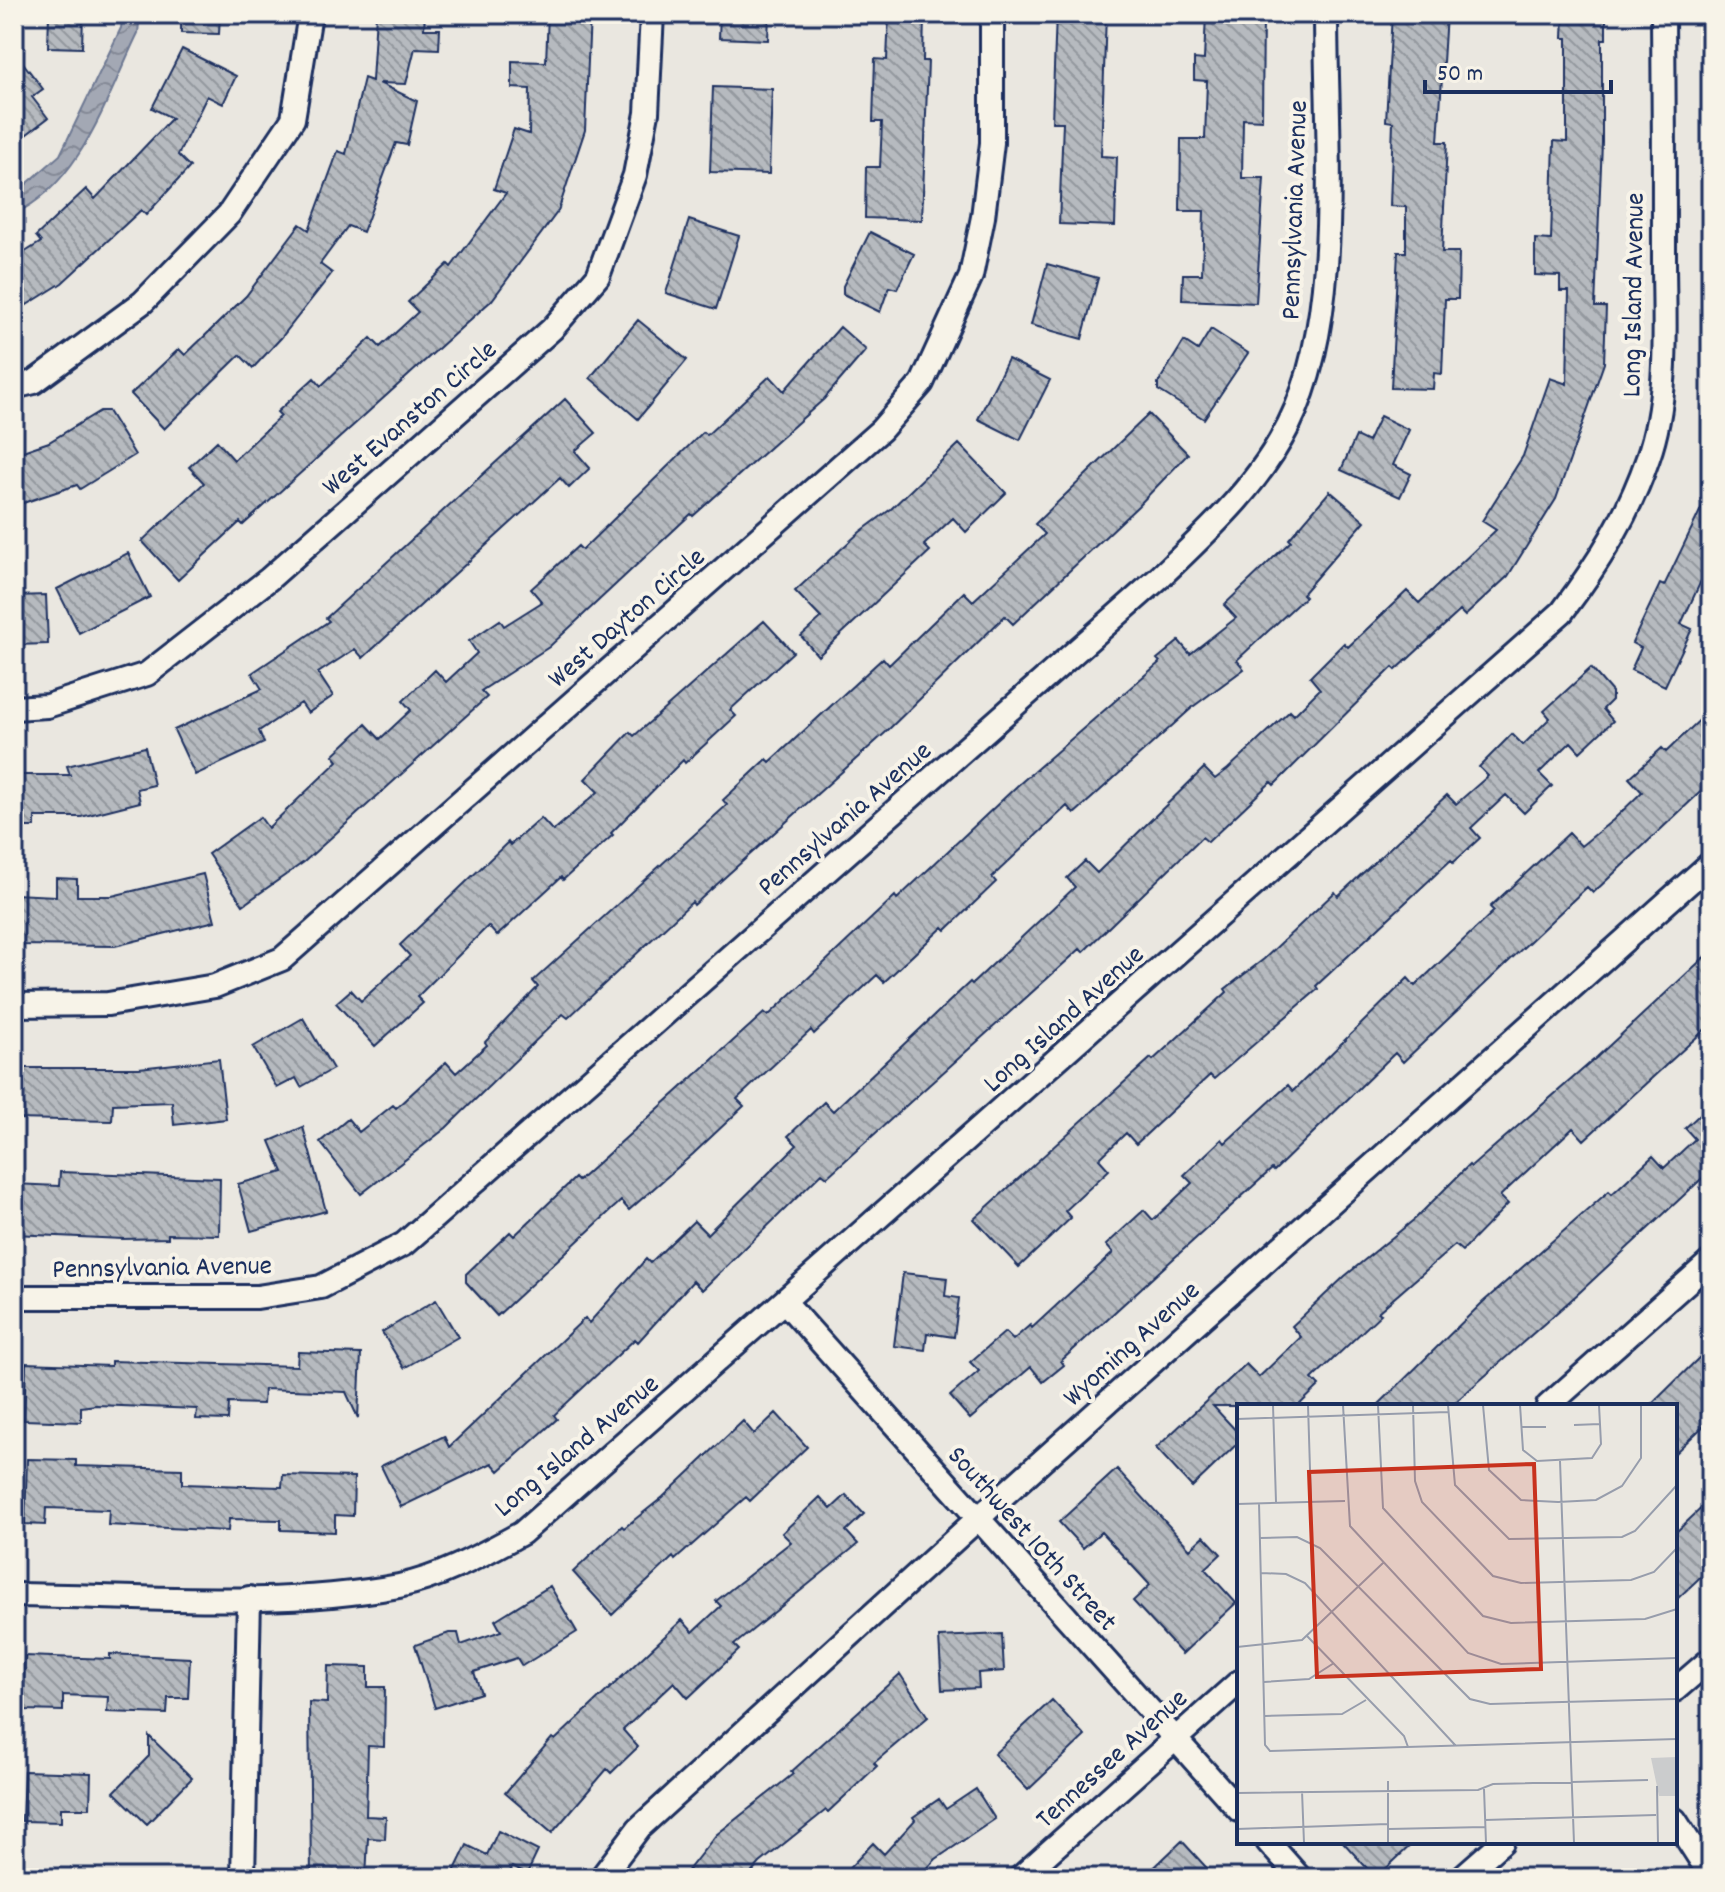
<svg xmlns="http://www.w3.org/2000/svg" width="1725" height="1892" font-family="Dekko,sans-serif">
<defs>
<pattern id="water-waves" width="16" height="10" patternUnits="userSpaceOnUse" patternTransform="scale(2)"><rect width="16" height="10" fill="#a3a8b4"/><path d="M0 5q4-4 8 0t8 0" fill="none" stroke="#848996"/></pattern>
<pattern id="building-back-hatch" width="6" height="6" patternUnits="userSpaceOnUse" patternTransform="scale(2)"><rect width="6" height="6" fill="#b6babf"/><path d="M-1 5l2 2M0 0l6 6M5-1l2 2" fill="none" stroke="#93989e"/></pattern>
</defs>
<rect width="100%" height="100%" fill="#eae7e0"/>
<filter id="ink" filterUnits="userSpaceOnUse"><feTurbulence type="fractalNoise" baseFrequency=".0125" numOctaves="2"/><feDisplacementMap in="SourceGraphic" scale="16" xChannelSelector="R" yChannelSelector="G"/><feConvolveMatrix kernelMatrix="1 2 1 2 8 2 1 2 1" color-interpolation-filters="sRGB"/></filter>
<g filter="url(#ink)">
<!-- water -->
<path fill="url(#water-waves)" stroke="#6d7892" stroke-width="2" d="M123 14H140L138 33C107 96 82 183 14 214V195L60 155 121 28Z"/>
<!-- building -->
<path fill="url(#building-back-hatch)" stroke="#1b2f5e" stroke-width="2" d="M49 14H83L82 48 48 47Z
M181 14H220L219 34 181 33Z
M376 14H425L424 29H440L439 49 415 48 406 84 379 83 417 101 407 145 396 143 363 232 348 226 320 264 332 273 281 338 253 368 240 355 164 429 131 394 179 349 185 355 246 296 300 224 309 230 338 151 346 154 364 78 372 81Z
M548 14H590L585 130 558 211 492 300 243 525 240 522 178 580 142 541 204 483 189 467 217 441 234 460 281 416 277 412 314 378 321 386 371 338 380 347 418 312 408 302 448 264 451 267 506 193 494 189 514 129 529 134 530 89 512 88V61L546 62Z
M720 14H769L768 40 719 38Z
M889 14H924L923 61H928L922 220 865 218 866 167H880L882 122H873L875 59 887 60Z
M1056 14H1106L1101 156 1117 157 1115 226 1059 224 1063 122H1052Z
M1206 14H1263L1262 120 1243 119 1242 178H1264L1256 303 1182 300 1183 274H1202L1204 211H1180L1181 139H1205L1207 81 1194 80V59L1204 60Z
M1392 14H1446L1438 142H1447L1442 252H1459L1458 299H1445L1442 374 1434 373 1433 389 1391 388 1398 252H1406V207L1390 206 1393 122 1386 121Z
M1564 14H1606V39H1602V143L1595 307H1606L1604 363 1556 499 1508 576 1465 616 1460 611 1396 670 1393 667 1274 785 1271 782 1208 842 1202 837 1083 952 1080 949 827 1177 822 1173 702 1290 693 1281 638 1342 635 1339 554 1415 557 1419 499 1471 492 1463 401 1507 381 1466 444 1436 449 1447 585 1318 589 1323 646 1259 650 1263 694 1221 707 1234 797 1145 788 1136 824 1102 833 1111 970 982 972 984 1075 887 1067 878 1085 861 1097 873 1204 768 1215 779 1228 769 1290 711 1294 715 1320 689 1310 677 1344 643 1348 647 1407 591 1419 603 1496 530 1482 521 1523 456 1550 378 1567 384 1569 291H1560V276L1535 275V239L1551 240 1554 141 1567 142V38H1563Z
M182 49 236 76 223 104 207 96 178 155 190 167 146 215 141 210 62 283 14 313V259L41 242 36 236 86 189 95 199 172 118 152 108Z
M14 51 43 89 32 97 48 118 14 144Z
M713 87 772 89 769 174 710 172Z
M689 220 739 236 716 309 666 293Z
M870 232 914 254 897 289 889 287 880 312 843 294V286Z
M1047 264 1098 278 1082 339 1031 325Z
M638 320 687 360 638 419 590 378Z
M840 327 866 350 824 399 693 516 691 514 549 647 481 691 487 697 304 862 243 905 208 854 260 817 268 828 338 761 333 755 366 724 380 739 411 710 403 701 435 670 446 682 477 653 469 641 500 620 504 626 542 602 531 589 578 546 582 550 703 432 707 435 770 376 784 391Z
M1211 329 1248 353 1204 419 1158 390V383L1184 341 1198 350Z
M1008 359 1050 380 1020 440 978 419Z
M565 399 596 433 575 451 590 468 569 488 560 478 363 658 355 649 318 673 333 696 308 713 301 703 259 731 264 743 195 775 174 730 262 689 252 673 329 621 326 618Z
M100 411H108L135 455 80 489 77 485 14 506V454L49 442Z
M1149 414 1188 454 1138 506 1013 624 1005 616 885 733 694 905 692 902 568 1018 563 1014 446 1128 361 1194 320 1142 348 1119 359 1132 393 1105 396 1108 446 1062 456 1073 487 1045 485 1042 538 987 533 981 727 805 723 800 767 759 770 762 883 658 889 665 964 592 973 601 1045 534 1035 524Z
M1380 416 1409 430 1393 465 1411 474 1400 497 1341 470 1356 436 1368 442Z
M959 444 1006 493 966 532 953 518 924 545 930 551 818 656 801 636 821 618 795 591 860 532 891 509Z
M1711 488V573L1706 583 1701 581 1681 624 1692 629 1665 686 1631 670 1641 648 1632 643 1660 584 1664 586Z
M1330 491 1365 521 1302 594 1305 597 1237 660 1244 669 1194 706 1074 814 1067 806 992 877 996 882 946 930 943 927 884 982 877 975 814 1034 811 1030 737 1099 744 1106 693 1154 629 1210 621 1201 497 1316 466 1282V1274L510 1232 514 1236 575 1178 578 1181 764 1013 768 1016 895 896 897 899 1017 786 1160 662 1157 659 1179 641 1190 654 1236 618 1224 605 1291 541 1289 539Z
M128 553 150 597 79 633 57 589Z
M46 595 48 644 14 645V596Z
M764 621 793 652 730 710 736 716 685 763 683 760 611 833 613 835 563 880 561 877 497 936 488 926 417 997 423 1003 375 1046 336 1003 351 990 361 1001 410 956 400 945 508 842 510 845 541 818 553 831 598 792 585 779 630 732 634 736Z
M1591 668 1612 692V700L1603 709 1613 721 1580 752 1571 742 1539 773 1552 786 1524 813 1506 795 1471 828 1480 838 1453 863 1451 860 1316 986 1318 989 1214 1079 1210 1075 1136 1144 1126 1133 1099 1159 1109 1170 1065 1211 1071 1218 1019 1267 974 1219 1151 1058 1153 1060 1227 992 1225 989 1264 959 1335 892 1338 896 1447 795 1456 804 1488 776 1479 767 1512 734 1523 745 1550 718 1544 711Z
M1711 709V782L1593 893 1587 887 1403 1062 1395 1053 1274 1171 1272 1169 1061 1361 1064 1365 1043 1382 1031 1367 970 1419 950 1396 979 1371 970 1362 1005 1332 1013 1340 1030 1325 1032 1328 1113 1253 1106 1245 1144 1210 1153 1220 1192 1183 1184 1175 1222 1139 1225 1143 1288 1085 1293 1091 1408 978 1415 986 1494 911 1490 907 1569 833 1581 846 1613 820 1642 792 1629 778 1662 748 1666 752Z
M145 747 154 785 137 789 140 802 81 817H35V827H14V775H70L67 766Z
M203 874 215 921 115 946 14 945V894L56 896V878L77 879V896H112Z
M1711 951V1024L1584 1140 1573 1128 1500 1196 1508 1204 1462 1251 1455 1245 1378 1312 1381 1314 1312 1379 1319 1386 1298 1406H1213L1239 1434V1442L1192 1487 1156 1448 1246 1364 1259 1377 1301 1337 1292 1326 1345 1276 1416 1218 1469 1165 1471 1167 1597 1057Z
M303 1018 333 1069 301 1087 296 1078 277 1088 253 1047Z
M219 1059 226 1119 174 1125 172 1102 113 1104 112 1121 14 1119V1068H139Z
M1711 1104V1170L1580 1292 1451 1406H1377L1483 1302 1609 1191 1612 1194 1653 1156 1664 1168 1695 1139 1685 1128Z
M303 1127 326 1211 251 1231 238 1184 283 1172 270 1141Z
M60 1172 220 1178 219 1235 168 1234V1238L123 1239 14 1234V1184L59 1186Z
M903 1273 947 1278 945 1296 959 1298 954 1337 927 1333 925 1350 894 1346Z
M436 1300 458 1337 404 1368 382 1332Z
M1711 1346V1419L1675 1453V1406H1650Z
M298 1352 361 1354 358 1418 346 1392 264 1389 263 1404 229 1403 228 1420 196 1419 197 1409 96 1405 81 1407V1422L24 1420 26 1363 111 1366V1361L297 1366Z
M776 1413 807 1447 750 1501 746 1497 675 1560 673 1557 612 1615 573 1572 622 1526 624 1528 663 1497 743 1421 754 1434Z
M27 1459 76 1460V1466L182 1469V1484L282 1487 283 1475 354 1477 353 1516 335 1515V1532L281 1530V1520L229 1519 228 1531 108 1525 109 1510 46 1508 45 1525 25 1524Z
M1117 1469 1190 1549 1204 1536 1221 1554 1205 1569 1236 1603 1182 1654 1133 1601 1150 1585 1101 1532 1083 1548 1059 1522Z
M846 1495 864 1514 846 1531 858 1544 734 1645 739 1650 688 1698 674 1682 623 1730 638 1747 611 1773 607 1769 552 1833 505 1793 552 1738 555 1740 682 1620 693 1632 721 1606 716 1601 791 1542 782 1533 820 1497 831 1509Z
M1711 1499V1567L1675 1601V1533Z
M550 1586 577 1632 522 1666 517 1658 474 1672 481 1693 435 1708 415 1645 449 1633H458L461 1645 501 1631 495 1620Z
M1002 1634 1004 1671 978 1673 979 1688 942 1690 939 1637Z
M110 1654 190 1658 188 1698H168L167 1714 107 1712 108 1697 63 1695V1711L23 1710 25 1656 110 1659Z
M328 1666 368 1667V1687H385L384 1747 368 1746 366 1816 386 1817 385 1839 368 1838 366 1878H311L309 1702 327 1703Z
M900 1674 928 1717 874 1763 877 1766 828 1812 826 1810 760 1863 747 1878H682L716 1835 793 1774 791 1772Z
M1052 1700 1085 1736 1028 1790 994 1754Z
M149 1736 192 1778 147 1824 114 1792 149 1756Z
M24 1771 91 1773 90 1808H61V1822L22 1821Z
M976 1789 995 1819 936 1859 918 1878H840L873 1843 884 1854 915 1820 913 1817 939 1799 946 1809Z
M498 1831 538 1851 527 1874 512 1867 507 1878H451L467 1845 487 1855Z
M1182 1841 1216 1878H1143Z
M1343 1842H1414L1376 1878Z"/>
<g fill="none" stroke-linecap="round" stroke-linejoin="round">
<defs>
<path id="street" d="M14 387 34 382 143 302 229 214 293 119 310 14
M14 708 47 706 147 674 269 579 552 329 598 276 635 175 647 113 652 14
M14 1005 108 1004 215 986 282 959 881 430 922 383 971 276 983 217 992 143V14
M14 1297H257L321 1287 404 1244 1160 577C1208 531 1259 485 1289 424 1344 315 1326 136 1326 14
M785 1302 1239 1810
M1548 1406 1711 1261
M14 1595C140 1596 274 1609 399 1586 443 1577 483 1554 522 1533L1562 612C1598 564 1628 516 1648 458 1670 396 1664 324 1664 258 1664 177 1664 95 1663 14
M1675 1690 1711 1659
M1675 1820 1711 1876
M1268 1842 1300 1878
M243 1878 249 1598
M601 1878 639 1828 995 1503 1711 863
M1020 1878 1239 1682
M1461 1878 1502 1842"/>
</defs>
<!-- street casing -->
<use href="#street" stroke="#1b2f5e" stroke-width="28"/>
<!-- street -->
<use href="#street" stroke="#f7f3e8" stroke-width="22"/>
</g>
</g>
<g text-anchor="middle" stroke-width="8" stroke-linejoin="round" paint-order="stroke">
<!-- street labels -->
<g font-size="28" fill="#1b2f5e" stroke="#f7f3e8">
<text transform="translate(1292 210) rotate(-88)" y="10">Pennsylvania Avenue</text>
<text transform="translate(1631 295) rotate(-89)" y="10">Long Island Avenue</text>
<text transform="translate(408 416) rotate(-41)" y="10">West Evanston Circle</text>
<text transform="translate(625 616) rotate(-41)" y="10">West Dayton Circle</text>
<text transform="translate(843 817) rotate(-41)" y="10">Pennsylvania Avenue</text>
<text transform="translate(1062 1017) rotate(-42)" y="10">Long Island Avenue</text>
<text transform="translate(162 1265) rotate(-1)" y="10">Pennsylvania Avenue</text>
<text transform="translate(1130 1342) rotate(-42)" y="10">Wyoming Avenue</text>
<text transform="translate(575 1444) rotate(-40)" y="10">Long Island Avenue</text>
<text transform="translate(1034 1537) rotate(48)" y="10">Southwest 10th Street</text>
<text transform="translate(1110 1757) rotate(-42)" y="10">Tennessee Avenue</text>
</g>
</g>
<!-- overview -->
<g transform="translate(1237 1404)">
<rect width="440" height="440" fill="#eae7e0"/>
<path d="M440 353V392H422L414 354Z" fill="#cbcccd"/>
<path fill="none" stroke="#979dac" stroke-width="2" d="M36 1 39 98M71 1 74 97M106 1 113 122 231 249 264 260 440 254M141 1 146 104 246 212 274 219 408 215 440 205M176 1 178 77 185 98 256 172 284 179 394 176 417 168 440 144M211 1 218 81 272 135 385 133 398 127 440 81M246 1 252 66 284 96 321 98 359 96 385 82 404 54V1M283 1 286 46 300 57 355 54 364 40 362 1M0 15 211 8M337 21 363 20M284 23H309M323 57 337 439M22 99 28 341 33 347 440 335M0 100 108 97M23 134 60 133 83 144 233 295 253 300 440 295M24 169 49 170 68 179 219 342M70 232 167 332 171 343M0 243 65 236 146 159M27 278 72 275 97 259M28 312 105 310 129 296M151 377V439M420 382 421 439M247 385 249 439M65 387 67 439M0 389 241 386 256 380 411 376M248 416 419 411M0 425 151 420M151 425 248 423"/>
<path fill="#c8321e" fill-opacity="0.15" stroke="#c8321e" stroke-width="4" d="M297 60 304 265 80 273 72 68Z"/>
<rect width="440" height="440" fill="none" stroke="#1b2f5e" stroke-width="4"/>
</g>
<!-- margin -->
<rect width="1725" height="1892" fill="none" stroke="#f7f3e8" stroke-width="48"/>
<rect x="24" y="24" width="1677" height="1844" fill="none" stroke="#1b2f5e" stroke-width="3" filter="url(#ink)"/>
<!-- scale -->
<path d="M1425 80v12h186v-12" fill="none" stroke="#1b2f5e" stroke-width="4"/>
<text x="1437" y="80" font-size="24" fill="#1b2f5e" stroke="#f7f3e8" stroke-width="6" paint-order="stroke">50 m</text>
</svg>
